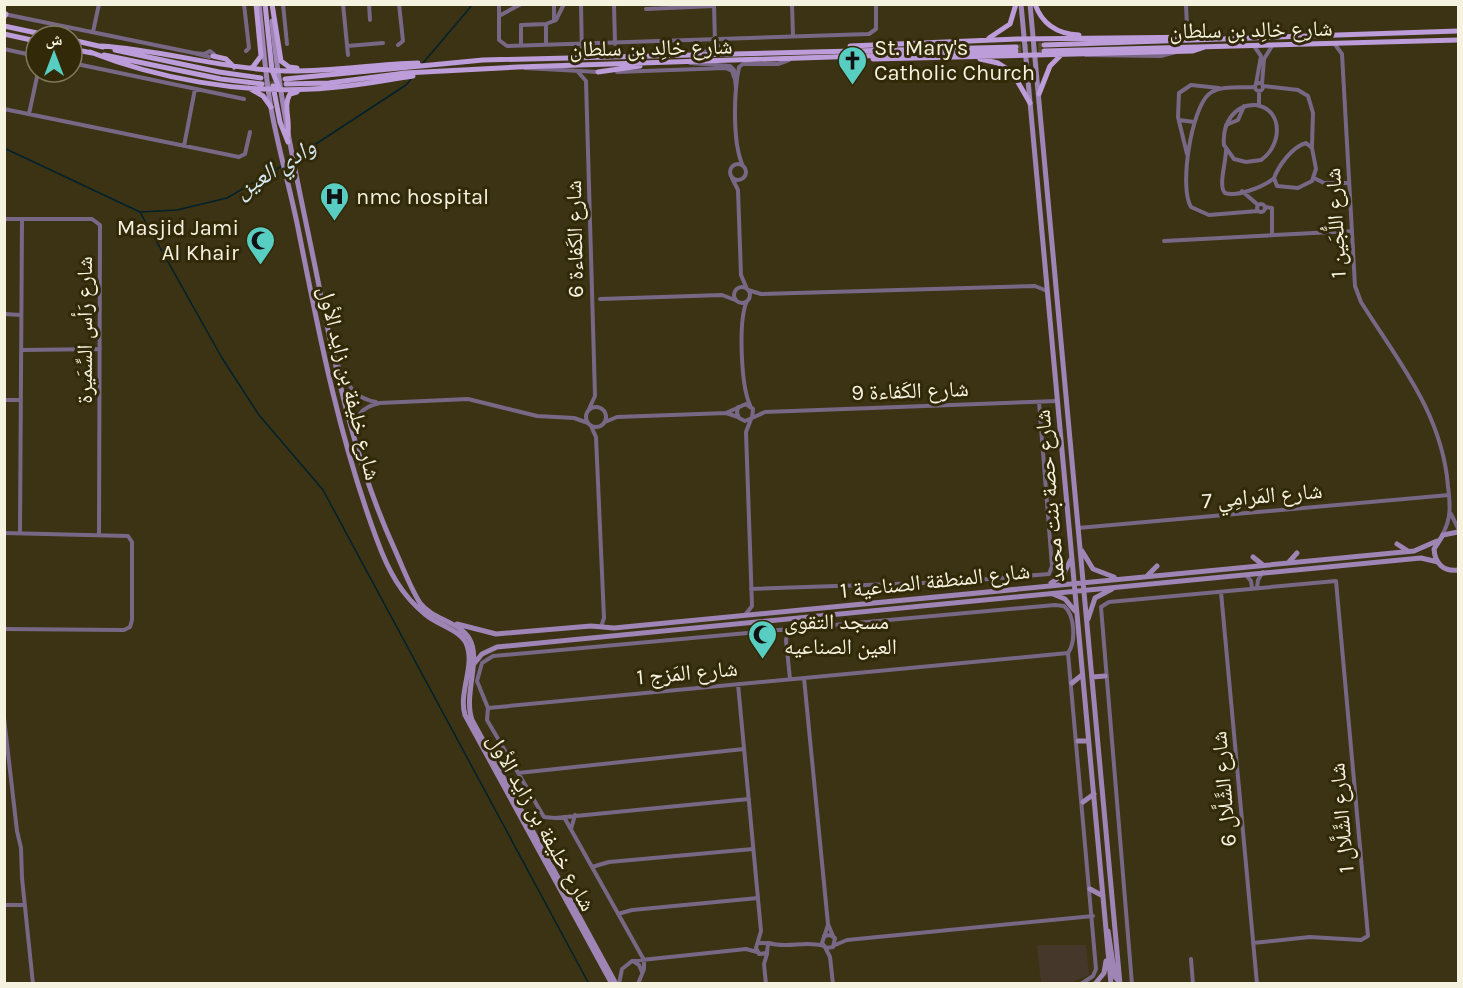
<svg xmlns="http://www.w3.org/2000/svg" width="1463" height="988" font-family="Karla,'Noto Naskh Arabic',sans-serif">
<rect width="100%" height="100%" fill="#3b3313"/>
<!-- industrial -->
<path fill="#46372b" d="M1037 945H1086L1089 975 1070 983H1041Z"/>
<g fill="none" stroke-linecap="round" stroke-linejoin="round">
<!-- stream -->
<path stroke="#00212d" stroke-width="1.5" d="M423 63 473 4
M4 148 140 212 177 210 227 198 282 166
M296 157 406 85 411 79
M140 212 222 358 259 415 323 490 589 984"/>
<!-- primary-tunnel -->
<path stroke="#575032" stroke-width="5" stroke-dasharray="5 2.5" stroke-linecap="butt" d="M1016 47 1044 45
M1016 51H1044
M262 84H286"/>
<!-- street -->
<path stroke="#786886" stroke-width="4" d="M244 4 249 48 246 51
M283 4 287 44
M343 4 348 55
M369 4 370 20
M554 4V21
M581 4 582 57
M614 4 615 44
M792 4 793 36
M1186 4 1187 27 1192 36
M499 5V40L507 46 869 34 876 29V4
M714 5 715 43 726 53
M646 9 714 6
M4 14 194 53 204 54 210 51 214 54 210 57 194 53
M499 16 521 4
M93 32 99 4
M1334 43 1342 54 1355 286 1361 302C1398 361 1442 413 1448 486 1450 503 1452 519 1442 535
M546 44V24
M398 45 403 41 399 4
M521 45V25L546 24 556 20 564 4
M347 46 383 43
M1254 46 1261 56 1256 84
M4 49 36 56
M704 53 715 43
M1086 55 1161 56 1176 52
M72 63 244 99
M690 63 730 66 734 70 736 88
M525 68 598 72
M578 72 586 81 595 396 589 409
M617 72 726 68 732 71 734 77
M1255 87a4 4 0 1 1 8 0a4 4 0 1 1-8 0Z
M1262 84 1264 59 1272 46
M1263 86 1298 90 1308 96 1313 113 1312 146
M1255 87C1241 88 1220 85 1209 94 1191 109 1179 188 1191 207L1209 215 1258 211
M1259 91V105
M1256 105C1285 110 1281 147 1261 160L1246 162 1234 159 1224 145C1222 124 1234 104 1256 105Z
M4 109 239 157 245 154 250 132
M29 114 38 72
M1179 120 1194 122
M1226 125 1238 120 1244 106
M1306 143 1312 148 1316 169 1312 181 1298 188 1277 186 1274 178C1279 165 1292 147 1306 143Z
M184 146 195 89
M1226 150C1226 163 1218 186 1225 193 1238 197 1262 187 1273 179
M1187 154 1178 117 1179 93 1191 85 1219 88
M730 172a8 8 0 1 1 16 0a8 8 0 1 1-16 0Z
M743 166C732 143 734 91 739 67L743 64H778L789 60
M732 178 738 190 741 275 747 289
M1314 178 1324 183H1349
M1242 191 1258 205
M1257 208a4 4 0 1 1 8 0a4 4 0 1 1-8 0Z
M1265 207 1272 208V235
M4 219H92L100 225 99 534
M1164 241 1352 231
M734 295a8 8 0 1 1 16 0a8 8 0 1 1-16 0Z
M748 290 761 294 1035 286 1047 291
M600 299 722 295 735 300
M747 301C738 320 741 386 750 405
M4 314 21 315
M22 350 100 349
M336 361C347 381 351 398 376 402
M4 400H21
M586 417a10 10 0 1 1 20 0a10 10 0 1 1-20 0Z
M726 413 746 404 753 409 752 418 745 421 739 418 737 413 738 407
M752 418 765 412 1057 401
M605 422 617 417 726 413 738 417
M591 426 596 437 604 618 601 627
M355 436C355 417 360 407 380 403L468 399 537 416 574 418 588 423
M1451 514 1458 528
M1078 528 1449 495
M4 533 128 536 132 542V620L130 627 124 630 4 629
M20 533 22 219
M1246 575 1251 581 1252 588
M1257 588 1258 580 1263 572
M751 589 953 582 1049 574 1052 566 1039 402
M1221 592 1257 984
M745 615 752 606 746 432 751 419
M789 629 786 640 790 679
M804 678 828 924 833 936
M738 684 761 931 756 948 759 954 767 953 768 943H758
M488 708 1068 653
M4 718 17 831 21 848 22 878 33 984
M518 773 744 749
M749 799 555 818 544 817 487 720 488 708 477 681 482 663 493 656 1055 605 1064 606C1075 615 1076 642 1068 653L1096 969 1093 976 1081 984
M564 817 644 960V969L638 984
M571 829 575 815
M592 867 609 862 753 849
M4 905H25
M618 914 632 910 758 898
M824 936 830 935 835 938 833 947 826 948 822 943 828 925
M769 943C787 949 805 940 824 946
M835 945 847 940 1093 916
M825 947 830 957 833 984
M1191 959 1193 984
M633 961 639 965 642 972
M619 984 622 969 632 961 746 949 757 952
M766 984 764 964 767 954
M1132 984 1101 607 1109 602 1336 581 1368 936 1361 940 1310 937 1253 943"/>
<!-- secondary -->
<path stroke="#9e85b5" stroke-width="5" d="M259 4C263 39 265 74 271 108 278 148 290 188 298 228 319 334 339 438 377 540 388 570 401 595 426 615 437 625 459 629 466 643 476 665 458 692 465 715L612 984
M1021 4 1111 984
M1030 4 1120 984
M272 21C280 106 299 188 316 271 335 367 354 461 395 550 403 568 410 587 420 603 433 620 458 621 469 638 482 659 463 694 472 720L616 984
M1458 532 1443 535 1434 549C1435 564 1444 572 1458 570
M1397 544 1408 551
M1082 551 1093 569 1114 577
M1253 557 1263 565
M1289 562 1297 553
M1148 575 1157 566
M1051 583 1063 575 1071 559
M1053 594 1065 599 1075 611
M1088 619 1095 598 1112 589
M457 624 496 634 591 626 614 628 1414 551 1437 541
M473 665 482 654 497 647 1421 558 1438 562
M1092 677 1105 676
M1072 683 1082 675
M1078 741H1088
M1083 802 1094 794
M1090 889 1103 896
M1108 931 1115 977 1120 983
M1095 984 1104 973 1106 961"/>
<!-- primary -->
<path stroke="#bc9cd9" stroke-width="5" d="M265 4 272 70 279 88
M272 4 281 61 289 67 297 68
M1035 4C1042 24 1058 34 1079 35
M4 17 6 14
M4 26 51 36
M4 34 36 41
M989 38 1010 24 1016 4
M72 40 103 47
M1044 45 1458 31
M101 46C163 50 223 69 286 71 330 72 374 64 418 63
M850 46 1017 39 1207 37
M72 49 92 53
M115 50 219 72 261 78
M1044 51 1458 40
M90 52C159 79 239 93 312 89 347 88 380 81 413 76
M104 55 221 79 262 84
M213 56 226 59 234 67
M873 59 1193 51 1205 47
M980 59 998 63 1012 72 1030 103
M252 68 261 56 256 4
M598 72 640 66
M285 79 483 60 1016 47
M286 84 329 83 405 73 518 67 1016 51
M273 86 280 122 288 142
M249 88 263 96 271 107
M1039 94 1050 66 1061 55
M287 138C292 123 282 107 290 94L297 92"/>
</g>
<!-- icons -->
<defs>
<symbol id="church-pin" viewBox="-11 -11 22 30"><path d="M0 17L-7.5 6A9.5 9.5 0 1 1 7.5 6Z" fill="#57cec1" stroke="#312908"/><path d="M-1.2-6h2.4v3.5h3.3v2.4h-3.3V6h-2.4V-.1h-3.3v-2.4h3.3Z" fill="#111"/></symbol>
<symbol id="hospital-pin" viewBox="-11 -11 22 30"><path d="M0 17L-7.5 6A9.5 9.5 0 1 1 7.5 6Z" fill="#57cec1" stroke="#312908"/><path d="M-5-5h3v3.5h4V-5h3V5h-3V1.5h-4V5h-3Z" fill="#111"/></symbol>
<symbol id="mosque-pin" viewBox="-11 -11 22 30"><path d="M0 17L-7.5 6A9.5 9.5 0 1 1 7.5 6Z" fill="#57cec1" stroke="#312908"/><path d="M3.5-4.9A6 6 0 1 0 3.5 4.9A5 5 0 1 1 3.5-4.9Z" fill="#111"/></symbol>
</defs>
<g fill-rule="evenodd">
<use href="#church-pin" x="836" y="44" width="33" height="45"/>
<use href="#hospital-pin" x="318" y="180" width="33" height="45"/>
<use href="#mosque-pin" x="244" y="224" width="33" height="45"/>
<use href="#mosque-pin" x="746" y="618" width="33" height="45"/>
</g>
<g text-anchor="middle" stroke-width="6" stroke-linejoin="round" paint-order="stroke">
<!-- street labels -->
<g font-size="22" fill="#f6f2e0" stroke="#312908">
<text transform="translate(1251 29) rotate(-1)" y="8">شارع خالِد بن سلطان</text>
<text transform="translate(651 47) rotate(-1)" y="8">شارع خالِد بن سلطان</text>
<text transform="translate(1335 223) rotate(-93)" y="8">شارع اللُّجَين 1</text>
<text transform="translate(574 239) rotate(-91)" y="8">شارع الكَفاءة 6</text>
<text transform="translate(84 330) rotate(-90)" y="8">شارع رَأس السِّمَيرة</text>
<text transform="translate(350 383) rotate(76)" y="8">شارع خليفة بن زايد الأول</text>
<text transform="translate(910 390) rotate(-2)" y="8">شارع الكَفاءة 9</text>
<text transform="translate(1262 495) rotate(-5)" y="8">شارع المَرامِي 7</text>
<text transform="translate(1049 496) rotate(-95)" y="8">شارع حصة بنت محمد</text>
<text transform="translate(935 580) rotate(-6)" y="8">شارع المنطقة الصناعية 1</text>
<text transform="translate(687 672) rotate(-5)" y="8">شارع المَزج 1</text>
<text transform="translate(1223 789) rotate(-95)" y="8">شارع الشَّلَّال 6</text>
<text transform="translate(1341 818) rotate(-95)" y="8">شارع الشَّلَّال 1</text>
<text transform="translate(542 822) rotate(61)" y="8">شارع خليفة بن زايد الأول</text>
</g>
<!-- poi labels -->
<g font-size="22" fill="#f6f2e0" stroke="#312908" text-anchor="start">
<text x="874" y="55">St. Mary's<tspan x="874" dy="25">Catholic Church</tspan></text>
<text x="356" y="204">nmc hospital</text>
<text x="239" y="235" text-anchor="end">Masjid Jami<tspan x="239" dy="25">Al Khair</tspan></text>
<text x="784" y="629">مسجد التقوى<tspan x="784" dy="25">العين الصناعيه</tspan></text>
</g>
<!-- water labels -->
<g font-size="24" font-style="italic" fill="#d2e9f3" stroke="#312908">
<text transform="translate(275 168) rotate(-32)" y="8">وادي العين</text>
</g>
</g>
<!-- border -->
<rect width="1463" height="988" fill="none" stroke="#f6f2e0" stroke-width="12"/>
<!-- north arrow -->
<g transform="translate(54 54)"><circle r="28" fill="#312908" stroke="#80795e" stroke-width="1.5"/>
<path d="M0-4.5L10 22L0 15L-10 22Z" fill="#57cec1"/>
<text y="-9" font-size="16" font-weight="bold" text-anchor="middle" fill="#f6f2e0">ش</text>
</g>
</svg>
